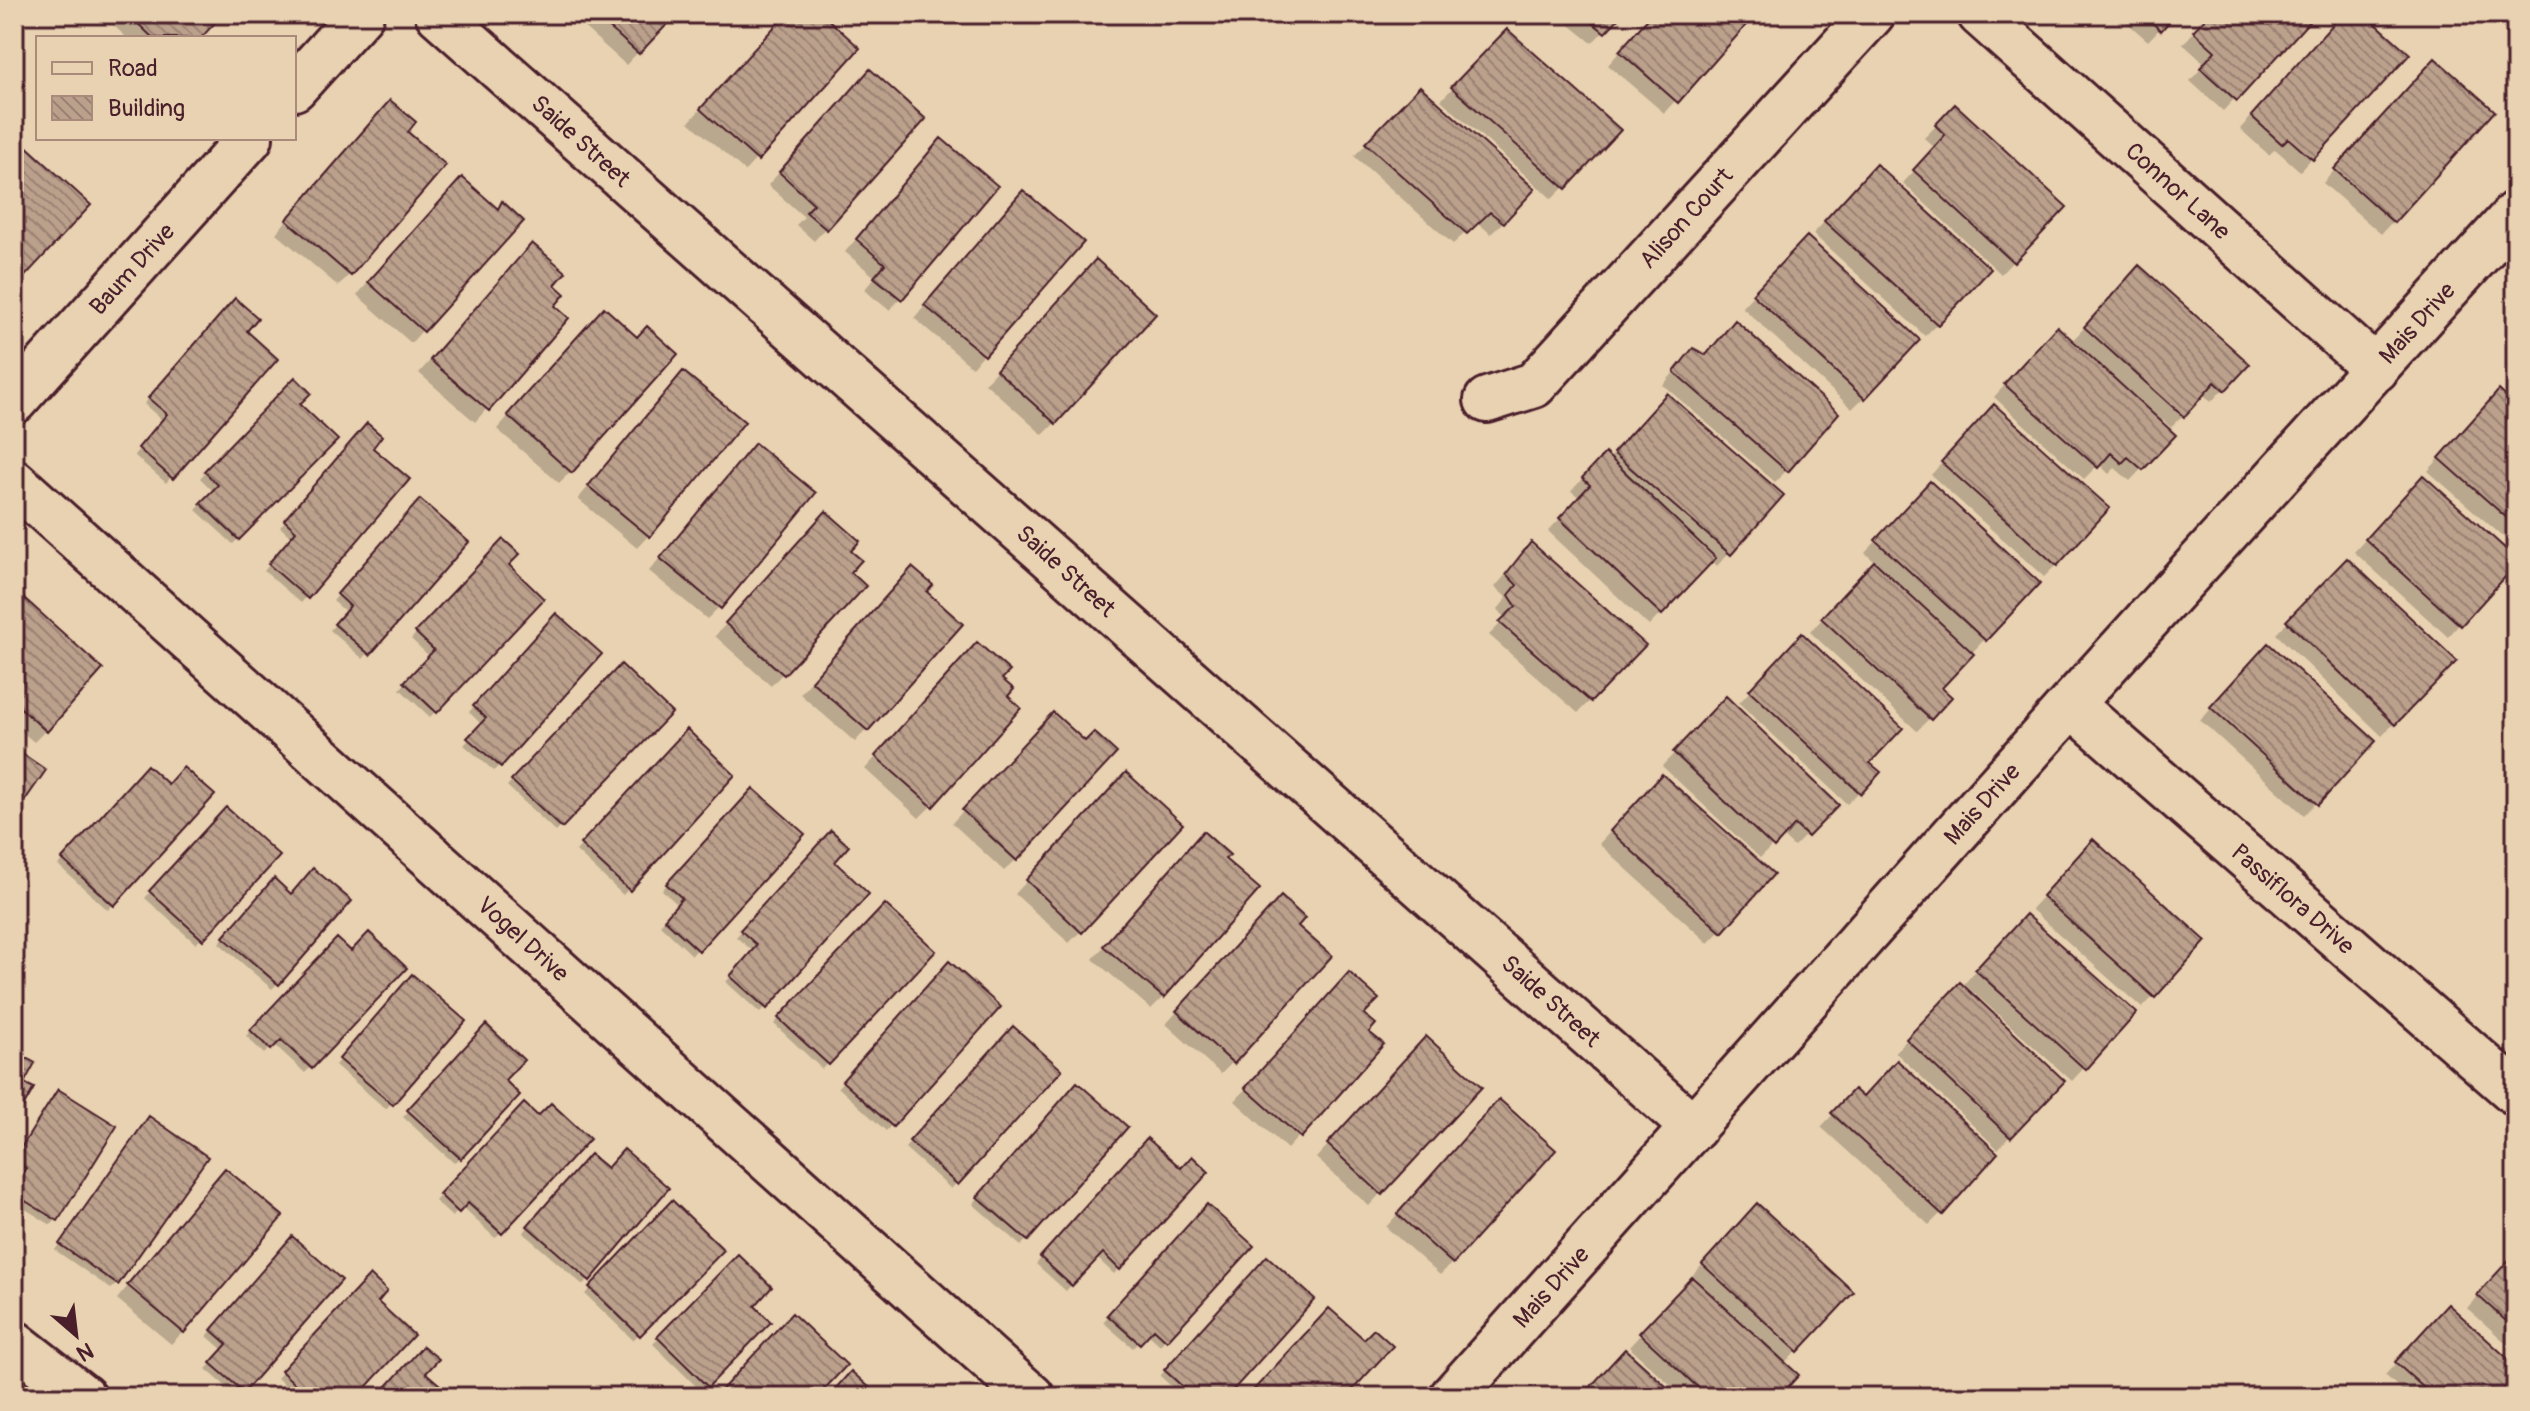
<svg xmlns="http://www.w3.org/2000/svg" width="2530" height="1411" font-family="Pangolin,sans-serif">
<defs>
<pattern id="building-back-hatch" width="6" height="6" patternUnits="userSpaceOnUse" patternTransform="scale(2)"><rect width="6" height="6" fill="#bba08c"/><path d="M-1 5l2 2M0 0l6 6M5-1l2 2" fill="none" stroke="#9a8273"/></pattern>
</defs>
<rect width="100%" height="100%" fill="#e8d2b1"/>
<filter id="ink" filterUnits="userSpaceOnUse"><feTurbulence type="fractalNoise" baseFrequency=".0125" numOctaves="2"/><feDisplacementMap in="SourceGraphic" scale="16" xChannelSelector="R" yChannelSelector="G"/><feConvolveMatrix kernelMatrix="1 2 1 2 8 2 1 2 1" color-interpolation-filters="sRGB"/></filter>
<g filter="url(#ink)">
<!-- shadow -->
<path fill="#0003" d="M101 14H220L198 38H127Z
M569 14H674L626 65Z
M787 14H819L756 159 745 171 689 122Z
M1556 14H1620L1592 43Z
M1653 14H1754L1664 113 1608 65Z
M2096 14H2114L2105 22Z
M2117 14H2174L2148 41Z
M2210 14H2313L2223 111 2190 81 2205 64 2183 44Z
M2344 14H2362L2407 54 2300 171 2275 149 2269 155 2240 129Z
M2487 14H2516V40Z
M1507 32 1564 187 1552 199 1441 100Z
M2423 72 2492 111 2381 234 2323 183Z
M858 84 923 119 814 241 796 225 804 217 768 185Z
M1421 89 1503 222 1491 234 1477 222 1453 244 1354 156Z
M1955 107 2064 207 2001 274 1903 183 1935 148 1924 138Z
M378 115 405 132 350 274 338 286 276 233Z
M930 152 901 298 889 310 864 290 875 277 845 252Z
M1864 179 1937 324 1925 336 1813 234Z
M450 191 496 210 502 204 521 221 411 343 357 295Z
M1011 205 1081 242 972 367 914 318Z
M1795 250 1864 397 1852 409 1742 307Z
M520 258 552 285V306L566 319 475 422 419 373Z
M1084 274 1055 423 1043 435 985 383Z
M2128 280 2247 364 2211 402 2203 394 2171 428 2163 420 2160 423 2173 435 2130 481 2115 468 2109 474 2099 464 2084 479 1994 397 2045 341 2071 342Z
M230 307 171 477 166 483 134 455 163 421 144 404Z
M592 322 571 471 559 483 497 429Z
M1682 363 1787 470 1775 482 1663 385Z
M2516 375V393L2507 385Z
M295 380 298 404 335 440 233 544 196 510 214 492 200 478Z
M671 386 648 536 637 548 578 499Z
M2487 405 2516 409V548L2428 471Z
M1655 408 1781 495 1717 566 1711 560 1649 626 1548 531 1580 498 1571 491 1605 456 1608 460Z
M1982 418 2056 565 2044 577 1931 475Z
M362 431 370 448 306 597 301 603 264 571 292 538 280 527Z
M743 458 719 607 707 619 649 571Z
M2411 489 2516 561 2448 637 2354 552Z
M1919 496 2037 583 1939 688 1950 697 1917 731 1810 632 1875 562 1865 553Z
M415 507 368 653 363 659 330 630 346 612 333 601Z
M815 526 848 551V573L863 586 771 686 715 636Z
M503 542 506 565 542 599 430 717 400 689 430 657 411 639Z
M1531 545 1643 645 1578 713 1489 635 1505 619 1498 609 1507 598 1495 587Z
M2347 560 2454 661 2382 736 2276 634Z
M900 582 924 592 960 624 855 742 800 694Z
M14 592 46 730 34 742 14 725Z
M556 616 599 655 494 771 464 745 482 725 469 712Z
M1790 648 1867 763 1879 772 1847 804 1739 703Z
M965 657 999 680 931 806 919 818 865 769Z
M2256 657 2316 803 2304 815 2200 720Z
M621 667 670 713 556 832 507 786Z
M1726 699 1836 805 1794 847 1782 836 1760 858 1662 766Z
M1041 726 1016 860 1004 871 952 823Z
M687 732 732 776 623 895 576 851Z
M147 768 168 786 212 795 108 910 58 865Z
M1114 787 1081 931 1069 943 1015 894Z
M1650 788 1720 931 1708 943 1599 844Z
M753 791 802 834 692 955 660 925 678 905 662 890Z
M226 810 277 856 196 944 145 898Z
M831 833 832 862 867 894 760 1013 726 982 753 951 736 937Z
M1191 846 1163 997 1151 1009 1093 959Z
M2081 854 2154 996 2142 1008 2031 909Z
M268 887 278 983 272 989 219 943Z
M885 906 933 951 822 1069 774 1024Z
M1269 911 1295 926 1233 1062 1221 1074 1166 1024Z
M2014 928 2134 1013 2072 1081 1964 984Z
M337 940 350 954 405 968 305 1073 274 1044 264 1054 246 1036Z
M949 964 998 1007 886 1131 838 1087Z
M407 983 391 1103 386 1109 335 1065Z
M1960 985 2062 1081 1998 1149 1895 1052Z
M1337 987 1361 1015 1366 1032 1382 1045 1287 1149 1235 1101Z
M486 1027 502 1081 517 1095 454 1163 403 1117Z
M1013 1029 1059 1070 951 1189 905 1148Z
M1415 1051 1479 1087 1369 1206 1316 1158Z
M1072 1090 1126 1127 1021 1246 973 1204Z
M1854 1092 1941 1213 1929 1225 1821 1127Z
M53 1097 56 1220 51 1225 14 1202V1186L22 1174 14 1169V1159Z
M524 1106 538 1119 587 1139 495 1238 462 1207 452 1217 435 1201Z
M1487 1114 1452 1263 1440 1275 1386 1227Z
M149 1118 117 1284 111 1289 55 1250Z
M1147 1140 1181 1171 1207 1172 1114 1274 1096 1257 1066 1291 1036 1264Z
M585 1162 588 1279 583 1285 523 1233Z
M214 1183 183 1332 171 1344 117 1299Z
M672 1203 721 1250 633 1340 585 1294Z
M1207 1207 1251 1246 1160 1345 1147 1333 1133 1348 1103 1322Z
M1746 1218 1797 1351 1784 1364 1776 1397H1684L1629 1347 1693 1278 1691 1277Z
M287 1244 340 1280 237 1396 206 1369 224 1351 207 1336Z
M2516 1254V1352L2467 1308Z
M738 1257 752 1306 768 1322 701 1391 653 1344Z
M1267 1258 1224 1397H1183L1160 1376Z
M365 1283 354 1397H286L291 1391 277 1378Z
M2437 1319 2516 1369V1397H2409L2385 1375Z
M2376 1390 2383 1397H2369Z"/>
<!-- building -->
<path fill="url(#building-back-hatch)" stroke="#4a1f2b" stroke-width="2" d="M137 14H223L201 38H153L133 19Z
M594 14H677L639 54Z
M786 14H822L860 48 758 161 700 109Z
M1582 14H1623L1605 33Z
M1652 14H1756L1678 103 1619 51Z
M2143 14H2176L2161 31Z
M2209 14H2316L2237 101 2200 68 2215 51 2193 31Z
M2342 14H2365L2410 54 2313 160 2288 138 2282 144 2251 116Z
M1507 29 1621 130 1566 189 1451 87Z
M2435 58 2495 111 2394 223 2334 169Z
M870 69 926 119 827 230 806 212 814 204 779 172Z
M1420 86 1535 189 1504 223 1490 212 1467 234 1365 143Z
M390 100 416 122 408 132 446 165 351 276 286 220Z
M1955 104 2067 207 2014 263 1913 170 1945 135 1935 125Z
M941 138 998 186 902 300 874 277 885 264 856 239Z
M24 144 91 205 14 288V155Z
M1876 164 1991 269 1938 325 1824 221Z
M462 177 498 209 502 201 524 221 424 332 368 282Z
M1023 190 1084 242 985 356 924 305Z
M1807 236 1920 340 1865 399 1752 294Z
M532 243 566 272 555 285 565 294 555 306 569 318 489 411 430 360Z
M1096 259 1156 314 1056 424 996 370Z
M2139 265 2250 364 2225 391 2215 382 2184 417 2084 327Z
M235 298 258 318 247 331 278 359 173 479 138 448 167 414 148 398Z
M604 307 637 337 647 326 678 354 572 473 507 415Z
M1735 320 1839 413 1788 472 1674 372 1693 348 1706 355Z
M2057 326 2176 435 2143 470 2128 457 2122 463 2111 453 2098 468 2004 384Z
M683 371 745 422 650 537 588 486Z
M295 377 311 393 300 404 338 440 239 540 200 503 218 485 204 471Z
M2499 390 2516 406V526L2439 458Z
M1667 393 1784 495 1731 555 1613 453Z
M1994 404 2110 508 2057 566 1941 462Z
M367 423 382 436 373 448 410 479 308 599 268 564 296 531 284 520Z
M755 443 816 493 721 609 660 558Z
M1605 453 1716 558 1662 615 1559 518 1590 485 1582 478Z
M2423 475 2516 558V565L2461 626 2365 539Z
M1930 481 2040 583 1986 641 1875 540Z
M420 499 469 542 370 655 334 624 350 606 337 594Z
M826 511 860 541 851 551 862 560 851 572 866 586 784 675 725 623Z
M503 539 520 554 509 565 544 599 437 713 404 682 434 650 415 632Z
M1531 542 1646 645 1591 702 1499 622 1516 606 1509 595 1517 585 1506 574Z
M2347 558 2457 661 2395 725 2286 621Z
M1874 561 1974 654 1942 688 1952 697 1931 720 1821 618Z
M912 567 933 585 927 592 963 624 868 731 811 681Z
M14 589 103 669 47 732 14 702Z
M556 613 602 654 501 767 467 738 486 718 473 706Z
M1802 633 1903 728 1870 763 1881 772 1861 794 1749 690Z
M977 642 1010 671 1002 679 1014 689 1008 696 1021 708 933 807 875 756Z
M2268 643 2376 741 2318 805 2210 707Z
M621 664 672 713 562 828 511 780Z
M1726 696 1839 805 1808 837 1795 825 1774 848 1673 752Z
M1053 712 1085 741 1094 732 1117 753 1017 861 962 810Z
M687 729 735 775 630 891 580 844Z
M14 748 46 770 14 816Z
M147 765 168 784 183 767 215 795 114 906 62 859Z
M1126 772 1183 824 1082 933 1026 880Z
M1662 774 1774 874 1722 933 1610 831Z
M753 788 805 834 699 951 664 919 682 898 666 884Z
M226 807 280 856 203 940 149 891Z
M831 830 849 846 835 862 869 894 767 1009 730 976 757 945 740 930Z
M1203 831 1230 855 1225 859 1260 889 1164 998 1103 946Z
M2093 839 2206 941 2155 998 2042 896Z
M313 868 352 901 279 985 223 937 274 878 291 894Z
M1281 896 1305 918 1298 926 1332 956 1234 1064 1176 1011Z
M885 904 936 951 829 1065 778 1018Z
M2026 914 2137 1013 2086 1070 1975 970Z
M369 932 407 968 312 1069 281 1040 271 1050 250 1030 337 938 351 951Z
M949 961 1001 1007 893 1127 842 1081Z
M1349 972 1379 999 1364 1014 1376 1024 1369 1032 1384 1044 1301 1138 1245 1088Z
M412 974 466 1021 393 1105 339 1059Z
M1960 982 2065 1081 2011 1138 1906 1039Z
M486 1024 524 1060 505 1080 520 1095 461 1159 407 1110Z
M1013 1026 1062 1070 958 1185 909 1141Z
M1426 1036 1482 1087 1382 1195 1327 1144Z
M14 1051 35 1063 24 1083 34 1088 14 1123Z
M1897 1060 1998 1153 1943 1215 1831 1113 1854 1089 1863 1097Z
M1077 1082 1128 1127 1028 1241 977 1197Z
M58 1089 117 1126 58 1221 14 1194V1186L26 1168 14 1159Z
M1499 1099 1556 1150 1453 1264 1397 1214Z
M524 1103 538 1116 551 1103 590 1139 502 1234 468 1203 459 1213 439 1194Z
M149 1116 208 1157 118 1285 59 1244Z
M1147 1138 1181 1168 1192 1156 1209 1172 1120 1270 1103 1253 1072 1286 1040 1257Z
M624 1149 669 1188 590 1281 527 1226 590 1154 607 1168Z
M225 1168 283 1216 184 1333 127 1285Z
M672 1200 724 1250 640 1336 589 1287Z
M1757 1203 1854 1292 1798 1352 1702 1264Z
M1207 1204 1254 1246 1167 1341 1154 1329 1140 1344 1107 1315Z
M292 1236 342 1280 244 1392 210 1363 227 1344 211 1330Z
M2516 1252V1330L2477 1295Z
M738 1254 772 1287 755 1306 771 1322 708 1387 657 1337Z
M1267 1256 1315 1299 1227 1397H1194L1164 1370Z
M370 1275 387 1291 378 1302 414 1335 357 1397H283L295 1384 281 1371Z
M1692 1277 1799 1375 1779 1397H1708L1639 1333Z
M2448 1304 2516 1366V1397H2434L2395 1362Z
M1329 1308 1364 1339 1374 1329 1393 1346 1346 1397H1247Z
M792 1313 847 1365 817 1397H715Z
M423 1346 439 1359 426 1373 454 1397H377Z
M1625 1349 1678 1397H1581Z
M851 1371 880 1397H828Z"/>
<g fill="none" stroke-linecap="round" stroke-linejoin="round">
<defs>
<path id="street" d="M438 14 1694 1128
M1980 14 2376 369
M294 88 361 14
M1487 400 1534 385 1872 14
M14 401 250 138
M14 482 1032 1397
M2071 704 2516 1093
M14 1343 83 1397
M1452 1397 2071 704 2516 213"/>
</defs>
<!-- street casing -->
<use href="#street" stroke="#4a1f2b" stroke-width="50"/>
<!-- street -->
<use href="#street" stroke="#e8d2b1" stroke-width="44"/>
</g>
</g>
<g text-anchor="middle" stroke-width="8" stroke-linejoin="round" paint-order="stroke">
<!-- street labels -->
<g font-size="24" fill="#4a1f2b" stroke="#e8d2b1">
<text transform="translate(581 141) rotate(42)" y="8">Saide Street</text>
<text transform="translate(2178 191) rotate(42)" y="8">Connor Lane</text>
<text transform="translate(1686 218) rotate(-48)" y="8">Alison Court</text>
<text transform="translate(132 269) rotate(-48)" y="8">Baum Drive</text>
<text transform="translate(2417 323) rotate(-48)" y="8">Mais Drive</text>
<text transform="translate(1066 571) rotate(42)" y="8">Saide Street</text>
<text transform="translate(1982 804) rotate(-48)" y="8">Mais Drive</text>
<text transform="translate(2293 899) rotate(41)" y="8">Passiflora Drive</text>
<text transform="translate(523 939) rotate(42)" y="8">Vogel Drive</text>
<text transform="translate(1551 1001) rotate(42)" y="8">Saide Street</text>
<text transform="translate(1551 1287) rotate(-48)" y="8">Mais Drive</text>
</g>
</g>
<!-- margin -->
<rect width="2530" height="1411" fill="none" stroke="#e8d2b1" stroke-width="48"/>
<rect x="24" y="24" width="2482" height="1363" fill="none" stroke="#4a1f2b" stroke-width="3" filter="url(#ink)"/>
<!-- legend -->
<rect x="36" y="36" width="260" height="104" fill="#e8d2b1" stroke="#a98a7b" stroke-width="2"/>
<rect x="52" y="62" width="40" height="12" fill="#e8d2b1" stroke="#a98a7b" stroke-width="2"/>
<text x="108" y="76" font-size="24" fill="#4a1f2b">Road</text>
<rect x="52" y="96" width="40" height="24" fill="url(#building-back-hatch)" stroke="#a98a7b" stroke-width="2"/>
<text x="108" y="116" font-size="24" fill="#4a1f2b">Building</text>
<!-- north arrow -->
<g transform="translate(76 1335) rotate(152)" stroke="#e8d2b1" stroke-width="6" paint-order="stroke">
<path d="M0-6L14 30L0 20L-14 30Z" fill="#4a1f2b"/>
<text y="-12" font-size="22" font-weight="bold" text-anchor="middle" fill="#4a1f2b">N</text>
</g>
</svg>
